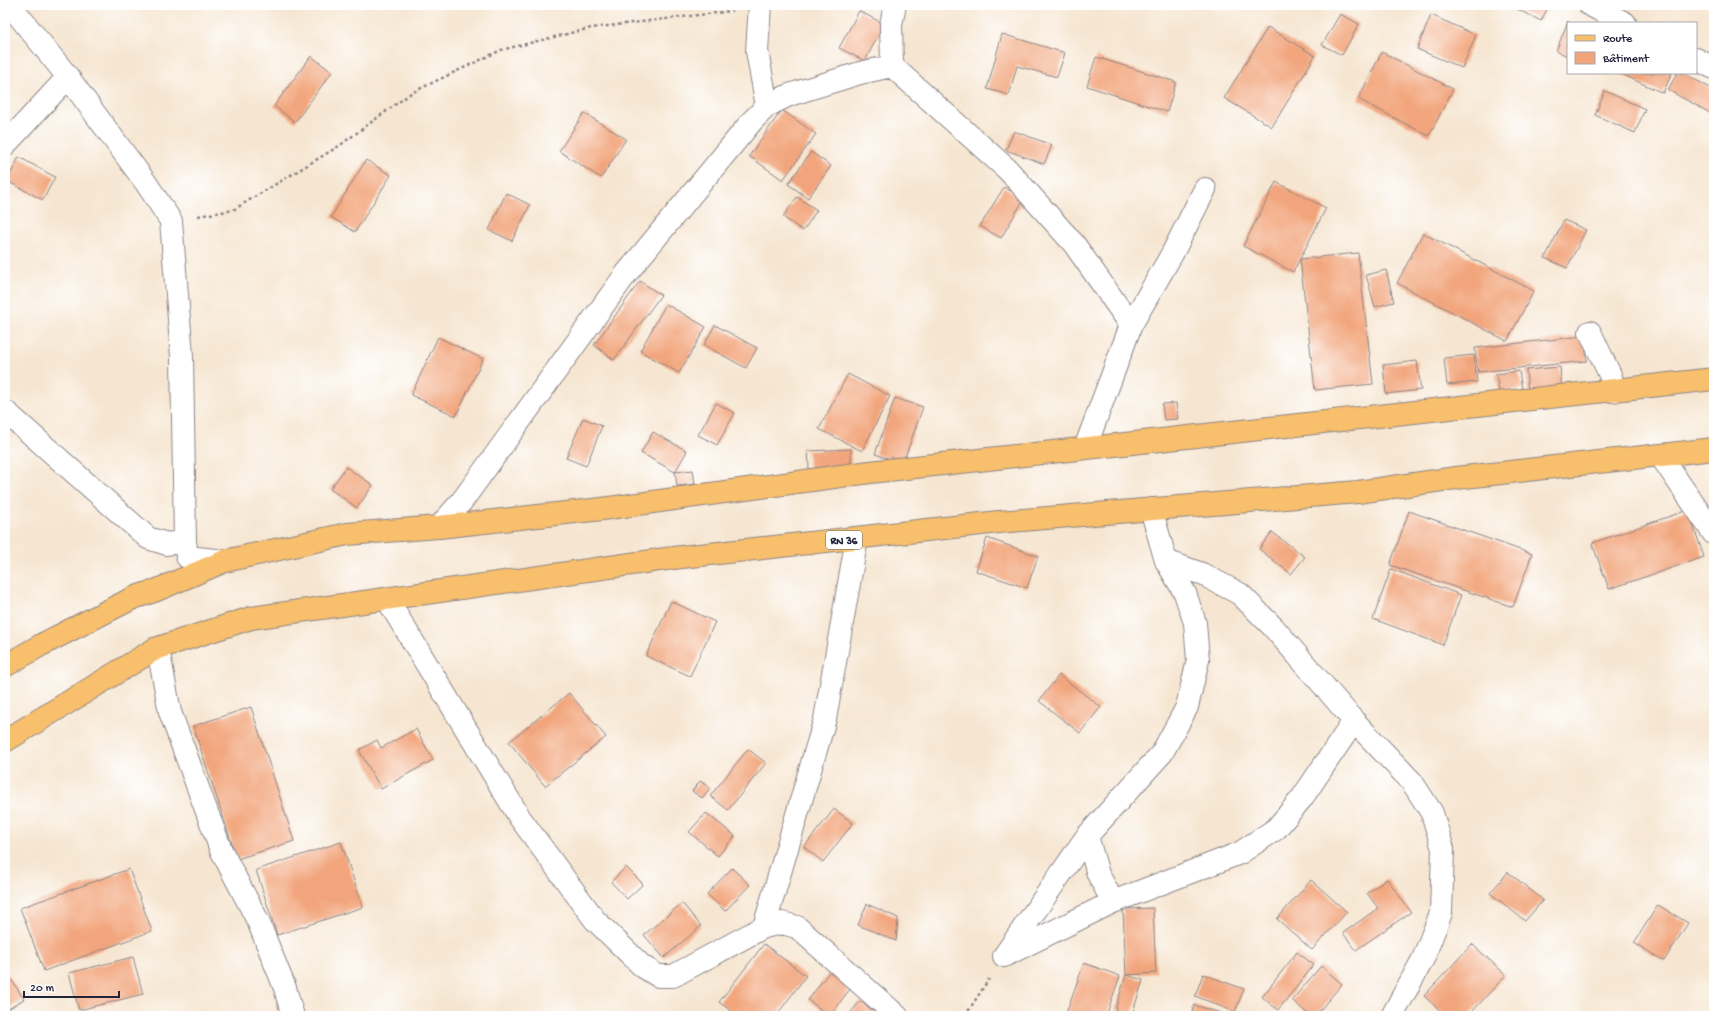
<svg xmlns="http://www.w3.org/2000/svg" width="1719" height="1021" font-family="'Gochi Hand',sans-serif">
<rect width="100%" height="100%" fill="#fff"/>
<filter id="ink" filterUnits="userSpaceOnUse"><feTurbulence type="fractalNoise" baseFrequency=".025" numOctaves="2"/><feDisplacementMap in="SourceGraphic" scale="8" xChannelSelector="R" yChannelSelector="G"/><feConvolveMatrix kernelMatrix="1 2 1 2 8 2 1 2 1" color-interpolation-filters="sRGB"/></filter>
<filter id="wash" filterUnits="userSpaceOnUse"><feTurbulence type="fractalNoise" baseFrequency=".012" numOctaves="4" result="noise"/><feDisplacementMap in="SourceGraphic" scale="16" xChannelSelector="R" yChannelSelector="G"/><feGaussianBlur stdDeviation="0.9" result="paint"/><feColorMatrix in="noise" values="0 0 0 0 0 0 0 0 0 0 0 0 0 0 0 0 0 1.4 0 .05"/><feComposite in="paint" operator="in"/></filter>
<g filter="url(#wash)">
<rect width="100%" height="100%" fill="#f6e6d1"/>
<g id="blocks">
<!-- building -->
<path fill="#f2a57b" d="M1518 5H1549L1541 21 1517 9Z
M859 11 884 24 865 61 839 48Z
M1340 14 1359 24 1342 55 1322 45Z
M1431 15 1476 35 1462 68 1417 49Z
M1568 21V56L1556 51Z
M1268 27 1315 56 1272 127 1224 98Z
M1002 34 1065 53 1057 77 1017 66 1009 95 987 89Z
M1382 52 1453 89 1429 136 1358 99Z
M311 56 332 72 295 122 274 106Z
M1096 57 1176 82 1167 112 1087 86Z
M1619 73H1672L1663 93Z
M1677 73H1683L1714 90V115L1668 90Z
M1605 91 1645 109 1635 133 1595 115Z
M782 110 816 134 783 180 749 156Z
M584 113 626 139 601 178 559 151Z
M1014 131 1052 145 1044 164 1006 150Z
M811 152 831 166 808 198 788 184Z
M19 157 55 177 43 200 7 181Z
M366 160 391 175 355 232 331 217Z
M1276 182 1326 208 1300 259 1358 253 1373 384 1315 390 1300 259 1293 272 1243 246Z
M1004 187 1024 199 1001 238 980 226Z
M506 193 530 205 512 241 489 230Z
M797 197 817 210 803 231 783 217Z
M1564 220 1586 230 1567 268 1545 258Z
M1423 233 1534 291 1507 341 1397 283Z
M1386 270 1394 302 1375 307 1366 275Z
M640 281 661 295 614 360 594 345Z
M666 304 706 327 679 373 640 351Z
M715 325 757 348 746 368 704 345Z
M1584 336 1587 361 1478 372 1475 348Z
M438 337 483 359 456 416 411 395Z
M1474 355 1477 382 1447 385 1444 358Z
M1417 361 1421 390 1386 394 1383 365Z
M1560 367 1562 391 1528 393 1526 370Z
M1519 371 1522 389 1499 392 1496 374Z
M848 374 890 396 862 451 819 429Z
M895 398 923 407 903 463 875 454Z
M716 403 735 413 717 445 698 435Z
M1176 403 1178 419 1164 420 1162 404Z
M583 418 602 426 586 466 566 458Z
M653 432 687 451 675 472 641 453Z
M851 449V466L809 469 808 451Z
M346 467 373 485 357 508 330 489Z
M693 470 695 484 677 486 675 472Z
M1688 510 1704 557 1609 589 1592 543Z
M1409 511 1532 554 1513 607 1390 565Z
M1272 532 1305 557 1291 574 1259 549Z
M987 538 1038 556 1027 588 976 571Z
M1391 569 1461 595 1443 645 1373 619Z
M671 601 715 622 690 676 646 656Z
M1059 675 1101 707 1080 733 1039 701Z
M569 693 606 737 545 786 509 742Z
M251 707 294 841 237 859 193 726Z
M416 729 433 760 381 789 359 750 377 740 381 748Z
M748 749 766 763 728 810 710 796Z
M700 781 710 788 702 798 692 791Z
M834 809 853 823 823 862 804 847Z
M706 813 735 836 718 856 689 832Z
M341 842 363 907 277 935 256 870Z
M626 867 643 884 627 899 611 882Z
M732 868 750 885 725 911 707 894Z
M129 869 152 931 44 971 20 908Z
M1508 872 1543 900 1525 921 1490 893Z
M1387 879 1411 912 1356 950 1343 933 1378 908 1367 893Z
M1311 880 1347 912 1312 950 1277 919Z
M682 903 701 926 664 958 644 935Z
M867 904 898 918 896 941 858 925Z
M1658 905 1688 923 1664 961 1634 943Z
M1153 908 1156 973 1126 975 1123 909Z
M764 944 806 976 776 1016H738L719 1002Z
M1472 944 1506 975 1468 1016H1446L1424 996Z
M1297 952 1314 965 1278 1010 1262 997Z
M133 957 143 994 79 1010 69 973Z
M1084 963 1120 976 1106 1016H1065Z
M1321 966 1342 984 1315 1016H1310L1292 1000Z
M833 967 855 982 830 1016 808 1000Z
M5 970 24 999 5 1011Z
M1203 974 1244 989 1235 1012 1195 996Z
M1126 975 1143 980 1132 1015 1115 1010Z
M860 1001 880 1016H848Z
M1194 1005 1231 1016H1191Z"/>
</g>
</g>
<g filter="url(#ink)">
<use href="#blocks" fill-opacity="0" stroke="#8c8486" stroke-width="1"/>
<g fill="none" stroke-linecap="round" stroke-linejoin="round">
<defs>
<path id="street" d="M10 5 68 77 146 183 171 221 182 356 185 541 187 557 225 561
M760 5 757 51 767 106
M1590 5 1625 23
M1696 59 1714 68
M892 66 891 25 895 5
M5 145 68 77
M1131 325 1172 254 1205 189
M1590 332 1611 377 1614 391
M5 411 148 538 167 544 185 541
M1660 455 1714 534
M1151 509 1166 561 1202 574 1240 594 1273 627 1354 721 1412 782 1432 813 1443 849 1441 913 1423 959 1392 1016
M439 527 462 501 626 274 752 121 767 106 789 95 860 73 892 66 1008 170 1074 244 1131 325 1085 448
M1166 561 1185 593 1195 623 1198 660 1187 707 1162 753 1087 836 1098 874 1113 902 1240 853 1276 829 1302 798 1354 721
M387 599 520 818 595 920 642 966 658 976H673L764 927 782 923 797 927 897 1016
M155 649 160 659 170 712 221 850 258 921 285 988 293 1016
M764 927 825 719 857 538
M1006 955 1113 902
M1004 956 1087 836"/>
<path id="primary" d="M5 666 41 645 133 598 157 590 225 561 347 534 439 527 602 509 870 472 1714 379
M5 741 155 649 251 618 673 558 999 522 1358 492 1456 478 1714 449"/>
</defs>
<!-- street casing -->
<use href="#street" stroke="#8c8486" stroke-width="24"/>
<!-- primary casing -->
<use href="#primary" stroke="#8c8486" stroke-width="24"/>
<!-- path -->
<path stroke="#8c8486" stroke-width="2.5" stroke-dasharray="3 3" stroke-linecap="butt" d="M198 216 233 210 339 146 411 93 501 50 591 28 732 11
M965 1016 989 979"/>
<!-- street -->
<use href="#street" stroke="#fff" stroke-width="22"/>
<!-- primary -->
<use href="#primary" stroke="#f8bf6c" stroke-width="22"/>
</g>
</g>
<g text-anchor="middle" stroke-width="4" stroke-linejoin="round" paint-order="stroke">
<!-- shield labels -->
<rect fill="#fff" stroke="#646476" stroke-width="1" x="826" y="531" width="36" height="18" rx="3"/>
<g font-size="11" font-weight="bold" fill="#22223b">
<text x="844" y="544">RN 36</text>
</g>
</g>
<!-- margin -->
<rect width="1719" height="1021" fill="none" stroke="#fff" stroke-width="20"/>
<!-- legend -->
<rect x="1567" y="22" width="130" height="52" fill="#ffffff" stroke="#a7a7b1"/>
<rect x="1575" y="35" width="20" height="6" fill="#f8bf6c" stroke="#a7a7b1"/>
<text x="1603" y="42" font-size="12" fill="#22223b">Route</text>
<rect x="1575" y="52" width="20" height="12" fill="#f2a57b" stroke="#a7a7b1"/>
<text x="1603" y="62" font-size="12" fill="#22223b">Bâtiment</text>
<!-- scale -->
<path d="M24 991v6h95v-6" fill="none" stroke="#22223b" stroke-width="2"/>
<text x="30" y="991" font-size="12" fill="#22223b" stroke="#ffffff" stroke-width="3" paint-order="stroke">20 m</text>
</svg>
